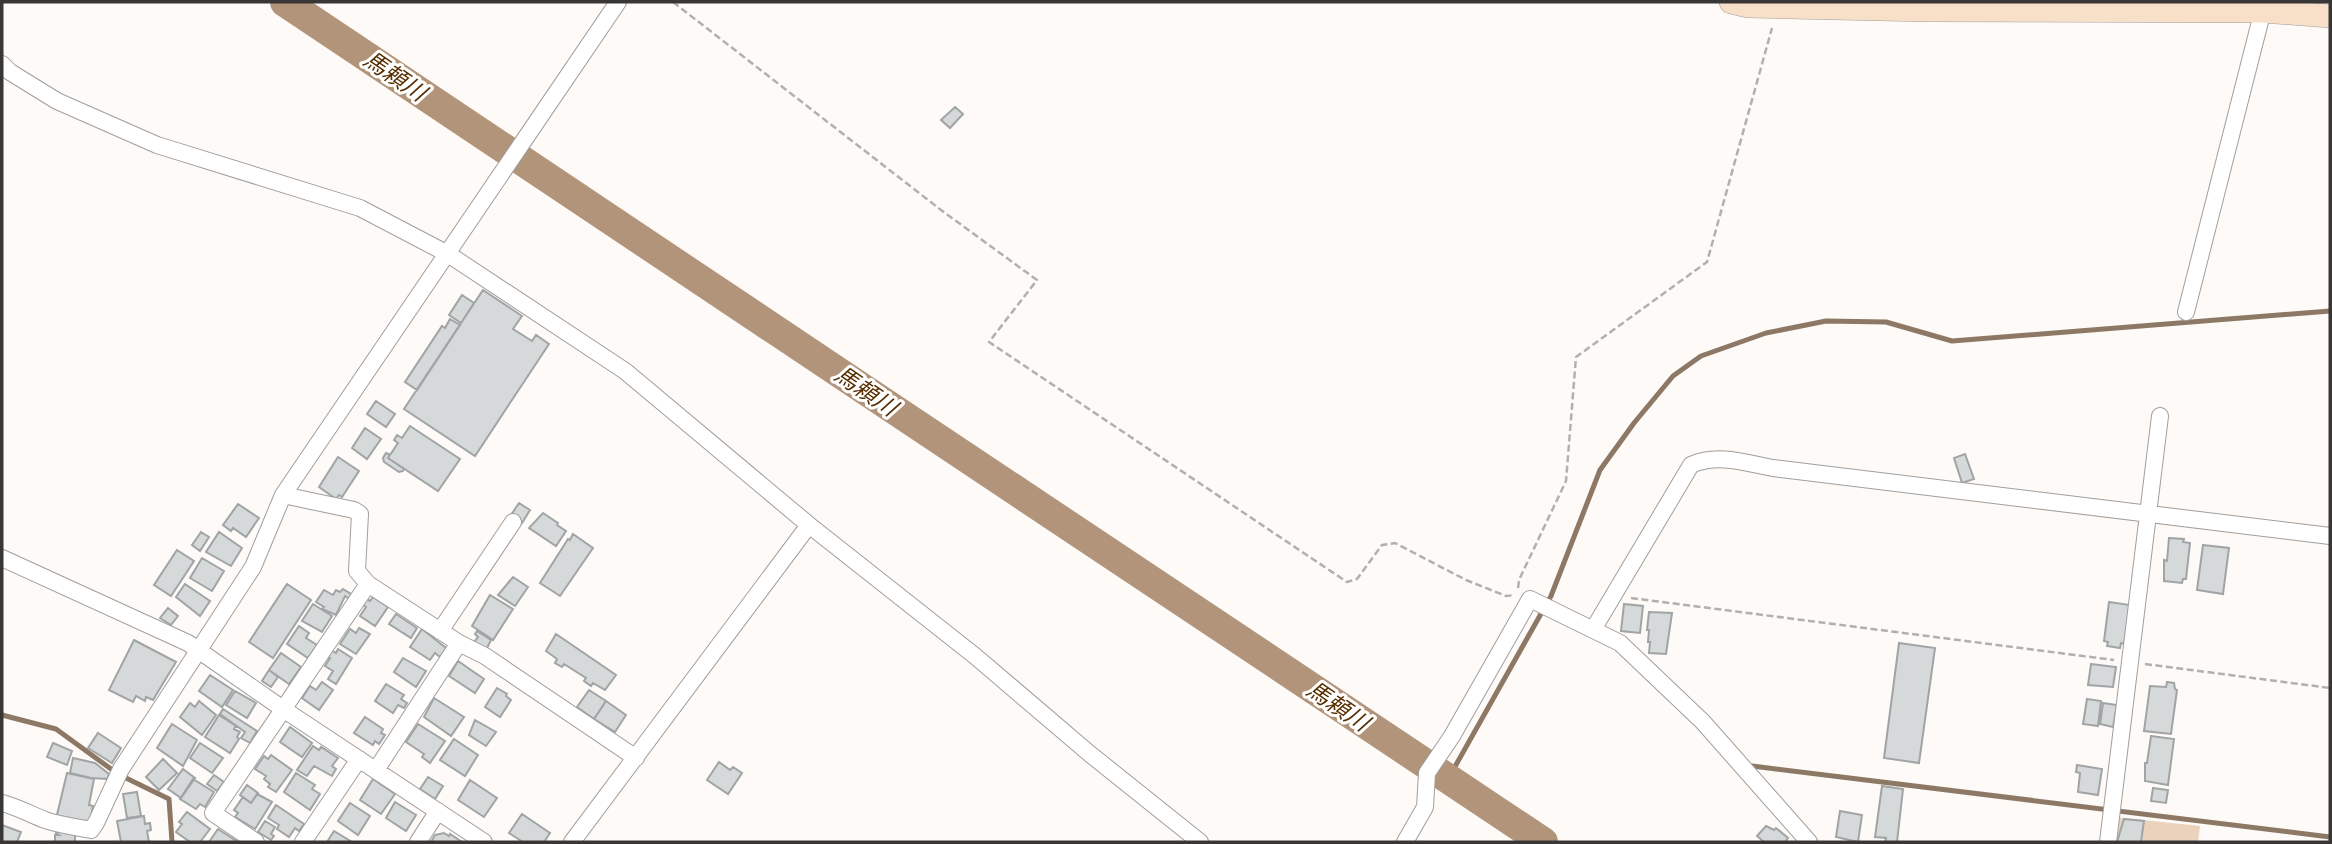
<svg xmlns="http://www.w3.org/2000/svg" width="2332" height="844" font-family="Figtree,'Noto Sans JP',sans-serif">
<rect width="100%" height="100%" fill="#fdfaf7"/>
<!-- green -->
<path fill="#ead2bd" d="M2115 817 2200 826 2198 842H2112Z"/>
<g fill="none" stroke-linecap="round" stroke-linejoin="round">
<!-- stream -->
<path stroke="#8d7866" stroke-width="5" d="M2 715 56 729 111 769
M1752 766 2330 837
M126 778 169 799 172 842
M1448 779 1551 596 1600 470 1634 423 1673 376 1701 356 1766 333 1826 321 1886 322 1952 341 2330 311"/>
<!-- river -->
<path stroke="#b2947a" stroke-width="30" d="M285 2C704 283 1123 562 1543 842"/>
</g>
<!-- building -->
<path fill="#d5d9da" stroke="#a0a4a5" stroke-width="2" d="M955 107 963 114 950 128 941 120Z
M483 290 522 316 513 329 532 341 536 335 549 344 475 456 404 409Z
M462 295 474 303 461 323 449 315Z
M450 319 460 325 417 390 405 382 442 326 445 328Z
M376 401 395 414 386 427 367 414Z
M410 426 460 459 438 491 388 458 398 443 394 440 397 435 402 438Z
M365 428 381 439 367 459 352 448Z
M386 453 390 455 388 458 404 469 403 471 399 472 384 462 383 458Z
M1965 454 1974 479 1962 483 1954 458Z
M338 457 359 471 342 497 339 495 336 499 319 487Z
M519 503 530 510 522 523 511 515Z
M238 504 259 518 246 537 233 528 231 531 223 525Z
M543 513 558 523 557 525 566 531 556 546 529 528Z
M201 532 209 537 200 551 192 545Z
M219 532 242 548 231 566 206 552Z
M573 534 593 548 560 596 540 583 568 539 570 540Z
M2169 538 2184 539 2183 542 2190 543 2186 579H2183L2182 583 2164 581V560L2167 561Z
M2203 545 2229 548 2223 594 2197 590Z
M177 550 194 561 171 596 154 585Z
M202 558 224 571 212 591 190 578Z
M513 577 528 587 515 606 498 595Z
M185 584 210 601 200 616 176 597Z
M287 584 311 600 273 658 249 642Z
M343 589 351 594 349 599 345 596 336 615 322 609 324 607 316 602 324 590 333 595 336 590 340 592Z
M490 595 513 609 493 640 472 626Z
M373 597 388 607 375 626 360 616 366 607 362 604 366 598 370 601Z
M2109 602 2130 605 2124 644 2121 643 2120 648 2107 646 2108 642 2104 641Z
M313 604 332 616 322 632 302 621Z
M1624 604 1643 606 1640 633 1621 631Z
M168 608 178 616 171 625 160 618Z
M1649 612 1672 613 1666 654 1649 653 1650 642H1648L1649 630H1647Z
M396 614 417 628 411 638 389 624Z
M299 626 309 633 306 638 317 645 308 658 287 644Z
M359 628 370 634 356 654 340 644 350 629 356 633Z
M422 629 446 648 440 657 435 653 430 660 410 647Z
M477 631 491 640 486 650 474 642 478 637 475 634Z
M556 634 616 675 605 690 593 683 591 686 584 681 586 678 564 664 562 667 555 663 557 659 546 651Z
M134 640 176 662 153 700 146 697 145 701 136 696 133 702 109 690Z
M1899 643 1935 648 1919 763 1884 758Z
M338 649 352 658 336 684 328 679 333 671 325 666 330 658 327 657 331 650 336 653Z
M281 653 301 667 289 684 269 670Z
M403 658 426 671 416 687 394 672Z
M458 661 484 679 475 693 449 676Z
M2091 664 2116 667 2113 687 2088 685Z
M269 670 278 677 271 687 262 681Z
M210 675 233 690 222 707 199 691Z
M322 682 333 690 319 710 302 698 310 686 316 690Z
M2167 682 2174 683 2175 689 2177 690 2171 734 2144 731 2150 686 2166 687Z
M386 684 404 695 401 699 407 703 404 708 398 705 393 713 375 701Z
M497 688 507 694 506 696 511 700 500 717 485 707Z
M589 690 606 701 594 719 577 707Z
M235 691 256 703 247 718 226 705Z
M434 698 464 717 451 736 424 717Z
M2087 699 2101 701 2098 726 2083 724Z
M199 701 216 715 202 735 180 717 190 703 195 707Z
M606 701 626 715 615 732 594 719Z
M2103 703 2117 705 2113 727 2100 724Z
M223 709 257 731 250 743 241 738 245 732 220 714Z
M219 715 236 726 234 729 240 732 237 737 239 739 230 753 205 737Z
M365 717 383 729 381 733 385 735 379 744 375 741 373 745 354 733Z
M475 720 496 732 486 746 469 735Z
M172 724 197 740 183 766 157 748Z
M418 724 445 741 430 763 422 757 424 754 406 742Z
M290 727 312 743 302 757 280 742Z
M98 733 121 748 112 763 88 748Z
M2151 736 2174 739 2168 785 2145 781V763H2147Z
M454 739 478 755 465 776 440 760Z
M53 743 72 751 67 765 47 757Z
M200 743 223 758 212 773 190 758Z
M313 746 319 750 321 747 338 758 332 766 336 769 332 776 314 766 307 776 297 770Z
M271 755 292 770 276 792 268 787 270 784 264 779 266 776 255 769 264 756 268 759Z
M73 758 95 763 109 774 107 779 91 778 70 773Z
M163 759 177 773 159 790 146 777Z
M719 762 730 770 733 767 742 773 728 794 707 780Z
M2077 765 2102 769 2098 795 2078 792 2080 773 2076 772Z
M183 769 195 778 181 798 168 789Z
M67 773 94 779 89 805 93 806 90 823 56 819Z
M296 773 315 785 312 789 320 794 310 810 284 792Z
M214 775 224 782 217 791 207 784Z
M428 777 443 786 435 799 420 789Z
M193 779 214 792 205 807 200 804 196 809 180 799Z
M373 779 395 794 381 814 360 800Z
M470 780 497 798 484 817 458 800Z
M247 785 258 793 251 803 240 795Z
M1882 786 1903 789 1897 842H1885L1886 838 1875 837Z
M2153 788 2168 790 2166 803 2151 801Z
M137 792 141 816 127 818 123 794Z
M257 794 272 802 255 829 235 817 238 813 234 810 243 797 251 803Z
M395 802 416 815 406 831 386 818Z
M350 803 370 816 358 835 338 821Z
M276 805 304 824 299 831 295 828 289 837 277 829 279 825 268 818Z
M1840 811 1862 815 1858 842 1836 837Z
M187 812 210 829 200 842H190L176 832 182 824 179 822Z
M522 814 550 833 544 842H523L509 833Z
M144 816 145 824 150 823 151 830 147 831 149 842H121L117 821Z
M2124 819 2144 821 2141 842H2117Z
M265 821 275 827 271 834 274 836 271 840 258 832Z
M2 825 21 832 17 842H2Z
M1766 826 1774 830 1776 828 1788 838 1785 842H1764L1757 836Z
M57 829 75 834V842H55V835H59L56 833Z
M218 829 238 842H209Z
M334 831 352 842H327Z
M444 833 449 836 450 834 462 842H431L435 835Z"/>
<g fill="none" stroke-linecap="round" stroke-linejoin="round">
<defs>
<path id="street" d="M2 64 10 72 57 101 157 145 360 208 448 254 625 371 809 525 975 656 1090 754 1200 842
M2186 312 2265 2
M283 495 354 510 360 514 357 571 368 584 459 643 485 656 636 758
M2 558 188 643 283 709 484 842
M1594 628 1691 465C1718 453 1746 463 1773 468L2330 536
M440 631 513 522
M376 770 459 643
M2 803C17 807 30 814 45 820 60 825 75 827 91 830L96 823 121 769 253 567 283 495 618 2
M256 842 213 813 368 584
M303 842 359 759
M418 842 438 811
M572 842 809 525
M1405 842 1425 807 1427 773 1452 736 1530 599 1620 643 1703 722 1809 842
M2108 842 2160 416"/>
<path id="secondary" d="M1731 2 1748 6 1926 10 2263 11 2330 16"/>
</defs>
<!-- street casing -->
<use href="#street" stroke="#a19e9c" stroke-width="18"/>
<!-- secondary casing -->
<use href="#secondary" stroke="#a19e9c" stroke-width="24"/>
<!-- path -->
<path stroke="#b2b0ae" stroke-width="2.5" stroke-dasharray="7 3.5" stroke-linecap="butt" d="M673 2 941 210 1037 280 989 342 1347 582 1357 579 1382 545 1395 543 1466 580 1506 596 1515 595
M1518 588 1519 580 1566 481 1576 357 1707 262 1772 28
M1631 598 2114 660
M2145 664 2330 688"/>
<!-- street -->
<use href="#street" stroke="#fff" stroke-width="16"/>
<!-- secondary -->
<use href="#secondary" stroke="#f8dfc7" stroke-width="23"/>
</g>
<g text-anchor="middle" stroke-width="6" stroke-linejoin="round" paint-order="stroke">
<!-- water labels -->
<g font-size="23" font-style="italic" fill="#582f00" stroke="#fff">
<text transform="translate(395 76) rotate(34)" y="8">馬頼川</text>
<text transform="translate(866 391) rotate(34)" y="8">馬頼川</text>
<text transform="translate(1338 706) rotate(34)" y="8">馬頼川</text>
</g>
</g>
<!-- border -->
<rect width="2332" height="844" fill="none" stroke="#383736" stroke-width="7"/>
</svg>
